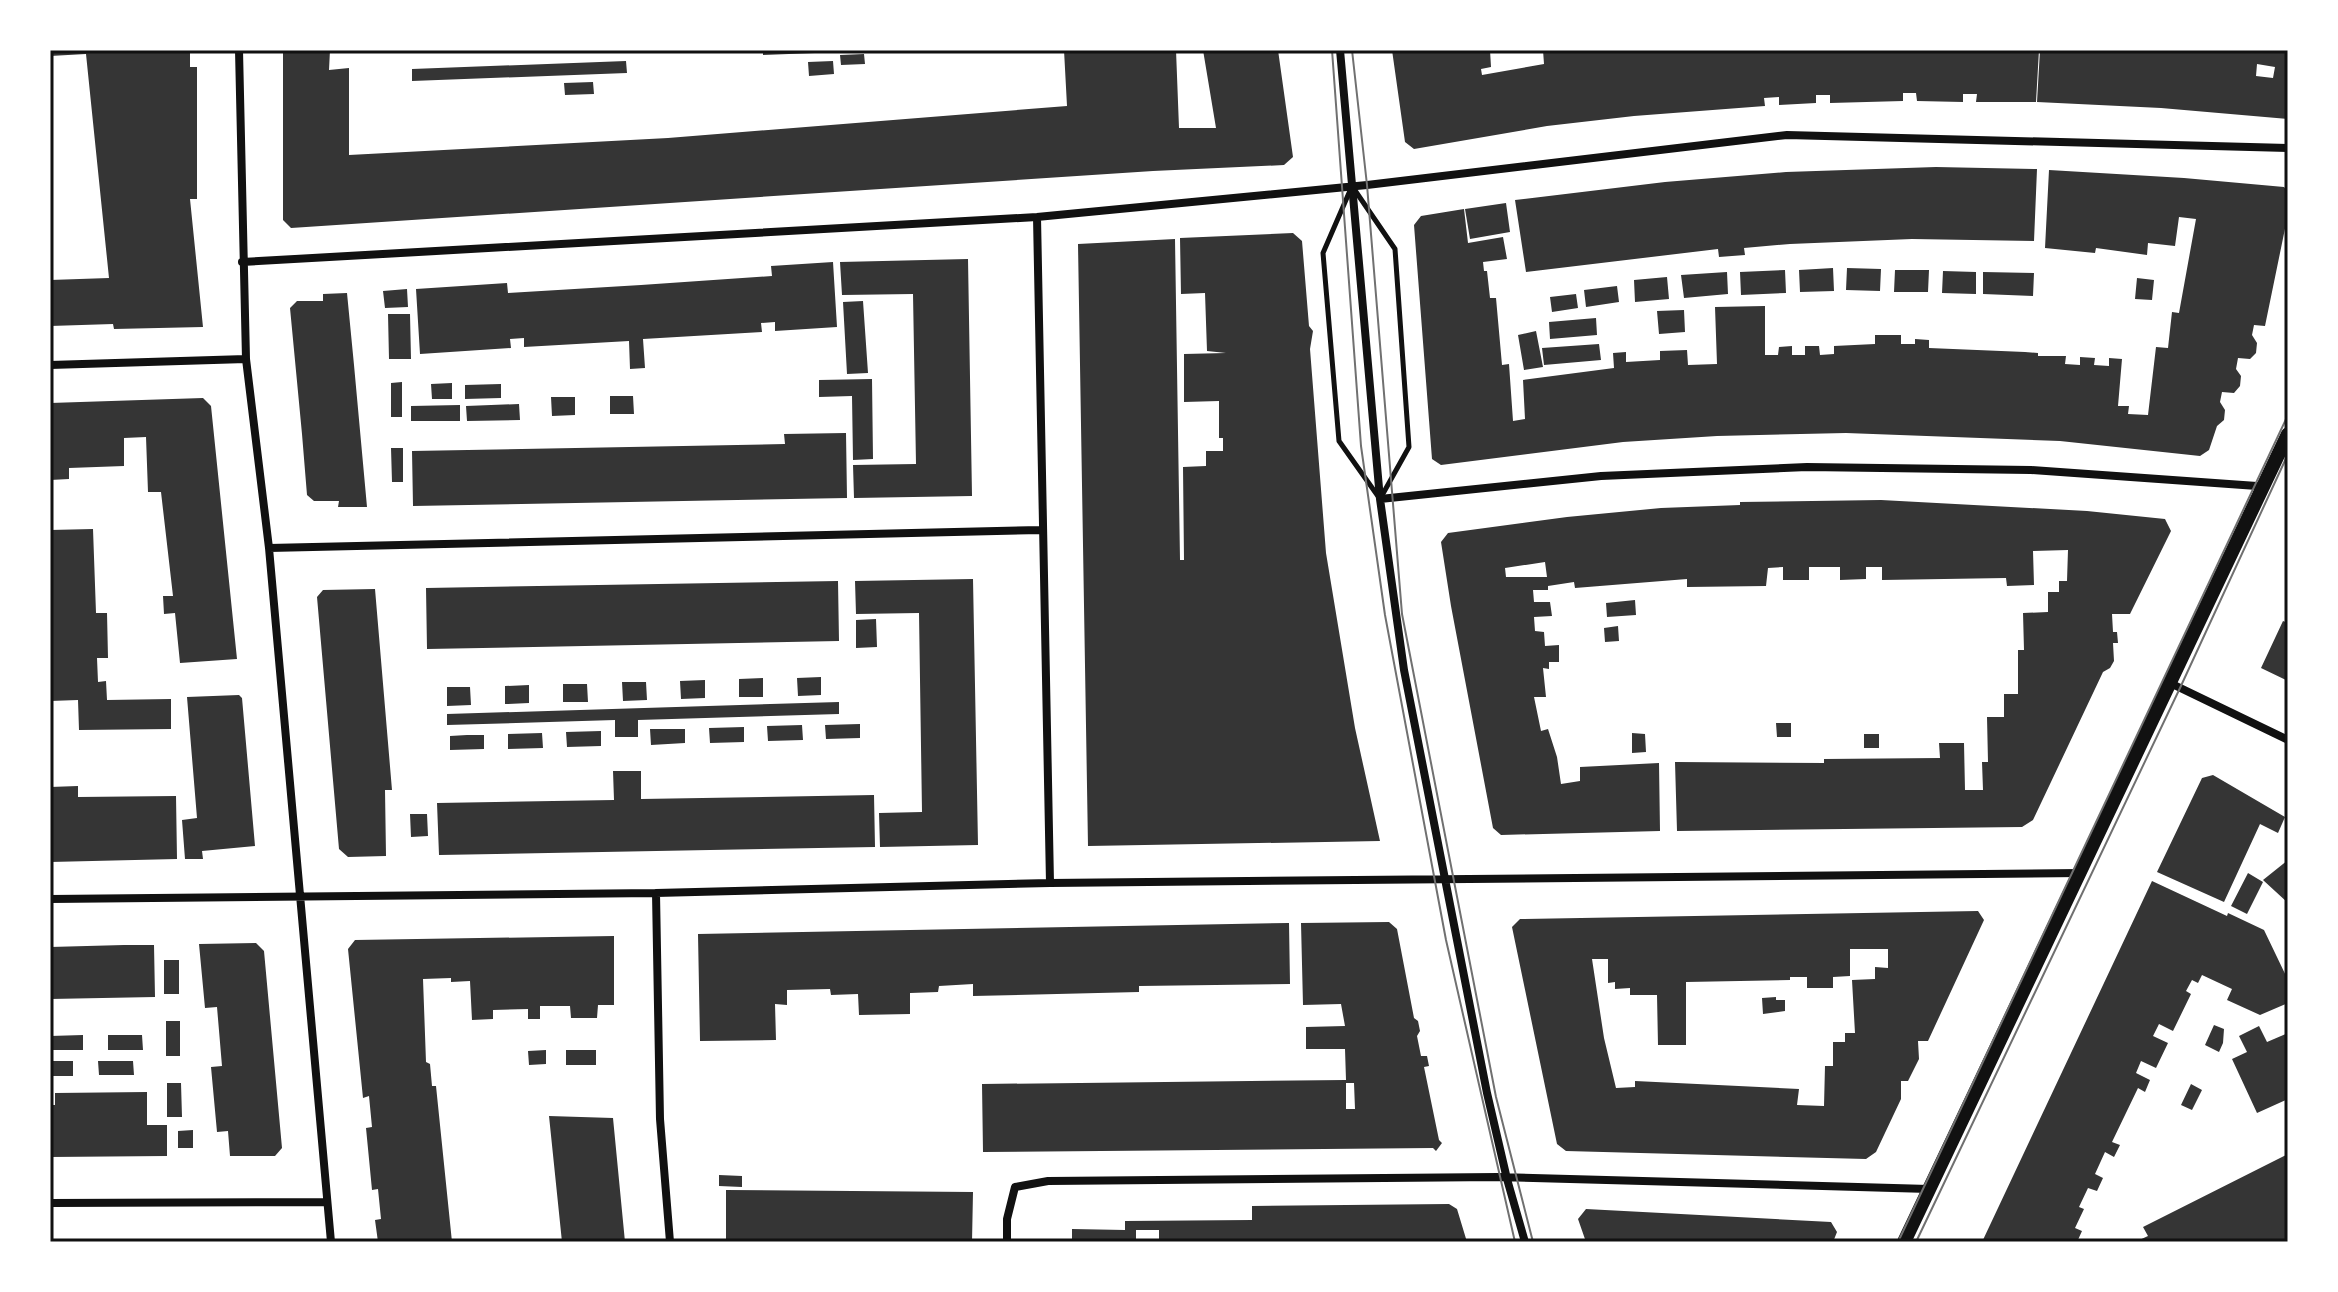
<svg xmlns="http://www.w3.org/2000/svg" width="2338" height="1292" font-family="'Times New Roman',serif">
<rect width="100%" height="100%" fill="#fff"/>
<!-- building -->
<path fill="#353535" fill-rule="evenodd" d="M50 50H190V67H197V199H190L203 327 114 329 113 324 50 326V280L109 278 86 54 50 56Z
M283 50H330L329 70 349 68V155L668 138 1067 106 1064 50H1176L1179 128H1216L1203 50H1278L1293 157 1284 165 1153 171 291 228 283 220Z
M763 50H815V53L763 55Z
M1392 50H1490L1491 67 1481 69 1482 75 1544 64 1543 50H2039L2036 102H1976L1977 94H1963V102L1917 101 1916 93H1903V101L1830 103V95H1816V103L1779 105V97L1764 98 1765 106 1634 116 1547 126 1414 149 1405 142Z
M2040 50H2224L2246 53V50H2288V119L2161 108 2037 102ZM2257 64 2275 67 2273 78 2256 76Z
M864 54 865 64 841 65 840 55Z
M626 61 627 73 412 81V69Z
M833 61 834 74 809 76 808 62Z
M593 82 594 94 565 95 564 83Z
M1936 167 2037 169 2034 241 1912 239 1790 244 1744 248 1745 255 1719 257 1718 249 1526 272 1515 200 1665 182 1786 172Z
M2049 170 2184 178 2284 187 2288 192V214L2265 326 2254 325 2252 335 2257 343 2256 353 2250 359 2238 358 2236 369 2241 376 2240 386 2234 393 2222 392 2220 402 2225 410 2224 420 2217 426 2209 450 2200 456 2060 441 1846 433 1717 436 1623 442 1441 465 1432 459 1414 225 1421 216 1464 209 1468 243 1503 237 1507 259 1483 262 1484 271H1487L1490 298H1496L1502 365 1509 364 1513 421 1525 419 1523 380 1614 368 1613 353 1626 352V362L1660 360V351L1687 350 1688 365 1717 364 1715 307 1765 306V355H1778L1779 347 1792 346V355H1805V346H1819L1820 355 1834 354V346L1875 344V335H1901V344H1915V339L1929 340V348L2025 352 2038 353V356H2066L2065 364 2080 365V357L2095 358 2094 365 2109 366V358L2122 359 2118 406H2129L2128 414 2148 415 2156 347 2168 348 2172 312 2179 313 2196 219 2179 217 2175 246 2148 243 2147 255 2096 248 2095 253 2045 248Z
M1506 203 1510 232 1470 239 1465 209Z
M1293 233 1302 241 1309 326 1313 331 1310 349 1326 553 1355 728 1380 841 1088 846 1078 244 1175 239 1180 560H1184L1183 467 1206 466V451H1223V438H1219V401L1184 402V354L1226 353 1207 351 1205 293 1181 294 1180 238Z
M968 259 972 496 854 498 853 465 916 464 913 294 842 295 840 262Z
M833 262 837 327 775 331V322L761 323 762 332 643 339 645 368 630 369 629 341 524 347V338L510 339 511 348 420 354 416 289 507 283 508 293 641 285 772 276 771 266Z
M1833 268 1834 291 1800 292 1799 270Z
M1847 268 1881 269 1880 291 1846 290Z
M1785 270 1786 293 1741 295 1740 272Z
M1895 270H1929L1928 292H1894Z
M1943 271 1976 272V294L1942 293Z
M1727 272 1728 294 1684 298 1681 275Z
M1983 272 2034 273 2033 296 1983 294Z
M1667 277 1669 299 1635 302 1634 280Z
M2137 278 2154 280 2152 300 2135 299Z
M1617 286 1619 302 1586 307 1584 290Z
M407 289 408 307 385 308 383 291Z
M347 293 354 365 367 507H338L339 501H314L307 495 302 434 290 308 297 301H323V294Z
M1576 294 1578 308 1552 312 1550 297Z
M863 301 868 373 847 374 843 302Z
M1684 310 1685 332 1659 334 1657 311Z
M388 314H410L411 359H389Z
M1596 318 1597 335 1550 339 1549 322Z
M1536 331 1543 367 1524 370 1518 335Z
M1599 344 1601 360 1544 365 1542 348Z
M872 379 873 459 853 460 852 396 819 397V380Z
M402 382V417H391V383Z
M452 383V399H432L431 384Z
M501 384V398L465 399V385Z
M610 396H633L634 414H610Z
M551 397H575V415L552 416Z
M203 398 211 406 237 659 180 663 175 613 164 614 163 596H173L161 492H148L146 437 124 438V466L69 468V479L50 480V403Z
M519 404 520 420 467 421 466 406Z
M460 405V421H411V406Z
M846 433 847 498 413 506 412 451 785 444 784 434Z
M391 448H403V482H392Z
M1881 500 2087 511 2165 519 2171 531 2130 614H2112L2113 632H2117L2118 643H2113L2114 661 2110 668 2103 672 2033 820 2022 827 1677 831 1675 762 1824 763V759L1940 758 1939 743H1964L1965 790H1983L1982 762H1988L1987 717H2004V694H2018V650H2024L2023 613 2048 612V592H2059V581H2067L2068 550 2033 551 2034 585 2007 586 2006 578 1882 580V567H1866V579L1840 580V567H1809V580H1783V567L1768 568 1766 586 1687 587V579L1575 588 1574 582 1548 586V590H1533L1534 602H1550L1552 616 1534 617 1535 631 1544 632 1545 646 1559 645V662H1549V669L1543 668 1546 697H1534L1541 731 1548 729 1557 757 1561 784 1580 781V767L1659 763 1660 831 1501 835 1493 828 1451 606 1441 542 1448 533 1567 517 1661 508 1740 505V502ZM1545 562 1547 577H1506L1505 568Z
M93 529 96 613H107L108 658H97L98 682 106 681 107 700 171 699V729L79 730 78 700 50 701V530Z
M973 579 978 845 880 847 879 813 922 812 919 613 856 614 855 581Z
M838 581 839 641 427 649 426 588Z
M375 589 392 790H385L386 856 348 857 339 849 317 597 323 590Z
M1635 600 1636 615 1607 617 1606 603Z
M876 619 877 647 856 648V620Z
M2283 621 2288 623V681L2261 668Z
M1618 626 1619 641 1605 642 1604 628Z
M821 677V695L798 696 797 678Z
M763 678V697H739V679Z
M705 680V698L681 699 680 681Z
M622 682H646L647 700 623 701Z
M563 684H587L588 702H563Z
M529 685V703L505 704V686Z
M447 687H470L471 705 447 706Z
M239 695 242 698 255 846 202 851 203 859H185L182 820 197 818 187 697Z
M839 702V714L638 720V737H615V720L447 725V714Z
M1776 723H1791V737H1777Z
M860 724V738L826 739 825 725Z
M802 725 803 740 768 741 767 726Z
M744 727V742L710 743 709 728Z
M650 729H685V743L651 745Z
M601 731V746L567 747 566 732Z
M542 733 543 748 508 749V734Z
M1632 733 1645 734 1646 752 1632 753Z
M1864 734H1879V748H1864Z
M467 735H484V749L450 750V736Z
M613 771H641V799L874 795 875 847 439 855 437 803 614 800Z
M2213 775 2285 817 2278 833 2260 824 2224 902 2157 872 2202 778Z
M78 786V797L176 796 177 859 50 862V787Z
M410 814H427L428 836 411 837Z
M2288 860V903L2263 880Z
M2248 873 2263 882 2247 914 2231 906Z
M2152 881 2227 916 2228 913 2264 930 2288 980V1003L2260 1015 2227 1000 2232 989 2202 975 2198 983 2192 980 2186 991 2191 994 2173 1031 2159 1024 2153 1036 2168 1043 2156 1068 2141 1061 2136 1073 2150 1080 2145 1092 2138 1088 2112 1142 2120 1145 2114 1157 2105 1152 2095 1174 2103 1178 2097 1191 2088 1188 2079 1207 2084 1209 2075 1228 2082 1231 2077 1242H1982Z
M1978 911 1984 920 1928 1041H1918L1919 1059 1908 1081H1901V1099L1876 1152 1866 1159 1566 1151 1557 1144 1512 927 1520 919ZM1850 949H1888V968L1875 967V979L1852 980 1855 1033H1845V1042H1833V1066H1825L1824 1106 1797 1105 1799 1089 1635 1081V1087L1616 1088 1604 1038 1592 959H1608V983L1615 982V989L1630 988V995H1657L1658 1045H1686V982L1790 980V977H1807V988H1833V977L1850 976Z
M1389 922 1397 929 1414 1018 1418 1021 1420 1031 1417 1036 1421 1056H1427L1429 1066 1424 1067 1439 1140 1442 1143 1436 1151 1433 1148 983 1152 982 1084 1346 1080 1345 1049H1306V1027L1345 1026 1341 1004 1303 1005 1301 923ZM1346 1083H1354L1355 1109H1346Z
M1289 923 1290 984 1139 986V992L973 996V984L939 986 938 992 910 993V1014L859 1015 858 994 831 995 830 989 787 990V1005L775 1004 776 1040 700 1041 698 934Z
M614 936V1005H598L597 1018H571L570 1006H540V1019H528V1009L493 1010V1019L472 1020 470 981 451 982V978L423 979 426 1062 430 1064 432 1086H436L452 1242H378L375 1220 381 1219 378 1189 372 1190 366 1128 372 1127 369 1096 363 1098 348 949 355 940Z
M256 943 264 951 282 1148 275 1156H230L228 1131 217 1132 211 1067 222 1066 217 1007 205 1008 199 944Z
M124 945H154L155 997 50 999V947Z
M164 960H179V994H164Z
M1776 997V1000H1785V1011L1763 1014 1762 998Z
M166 1021H180V1056H166Z
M2214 1025 2224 1029 2223 1043 2219 1052 2205 1045Z
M2259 1026 2267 1042 2288 1033V1099L2257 1113 2232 1059 2247 1052 2239 1036Z
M83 1035V1050H50V1036Z
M108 1035H142L143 1050H108Z
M546 1050V1064L529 1065 528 1051Z
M566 1050H596V1065H566Z
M50 1061H73V1076H50Z
M98 1061H133L134 1075H99Z
M167 1083H181L182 1117H167Z
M2191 1084 2202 1090 2192 1110 2181 1105Z
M147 1092V1125H167V1156L50 1157V1105H55V1093Z
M549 1116 613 1118 625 1242H562Z
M193 1130V1148H178V1131Z
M2288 1154V1242H2135L2148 1236 2143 1227Z
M719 1175 742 1176V1187L719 1186Z
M726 1190 973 1192 972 1242H726Z
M1449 1204 1457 1209 1467 1242H1159V1230H1136V1242H1072V1229L1125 1230V1221L1252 1220V1206Z
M1586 1209 1831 1222 1837 1232 1833 1242H1586L1578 1219Z"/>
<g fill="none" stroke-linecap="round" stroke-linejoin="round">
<!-- path -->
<path stroke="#111" stroke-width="5" d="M1352 186 1395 249 1409 447 1380 499 1339 441 1323 253Z"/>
<!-- minor -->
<path stroke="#111" stroke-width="8" d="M239 50 246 359 269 548 331 1242
M1340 50 1380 499 1404 670 1487 1093 1507 1179 1525 1242
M1037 217 1050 883
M242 262 1037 217 1367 185 1787 135 2288 148
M50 365 246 359
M1380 499 1601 476 1807 467 2031 470 2257 486 2263 488
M269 548 1041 530
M2170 683 2288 740
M656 893 660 1119 670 1242
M50 899 656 893 1050 883 2081 873
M50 1203 326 1202
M1007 1242V1219L1015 1187 1048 1181 1498 1177 1929 1189"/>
<!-- tertiary -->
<path stroke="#111" stroke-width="14" d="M1904 1242 2288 434"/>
<!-- tram -->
<path stroke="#707070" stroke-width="2" d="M1332 50 1361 446 1385 615 1446 940 1515 1242
M1352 50 1367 185 1402 614 1496 1097 1533 1242
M1898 1242 2288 415
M1916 1242 2180 688 2288 454"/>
</g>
<!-- border -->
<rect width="2338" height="1292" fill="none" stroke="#ffffff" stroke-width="104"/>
<rect x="52" y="52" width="2234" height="1188" fill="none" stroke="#111" stroke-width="3"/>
</svg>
